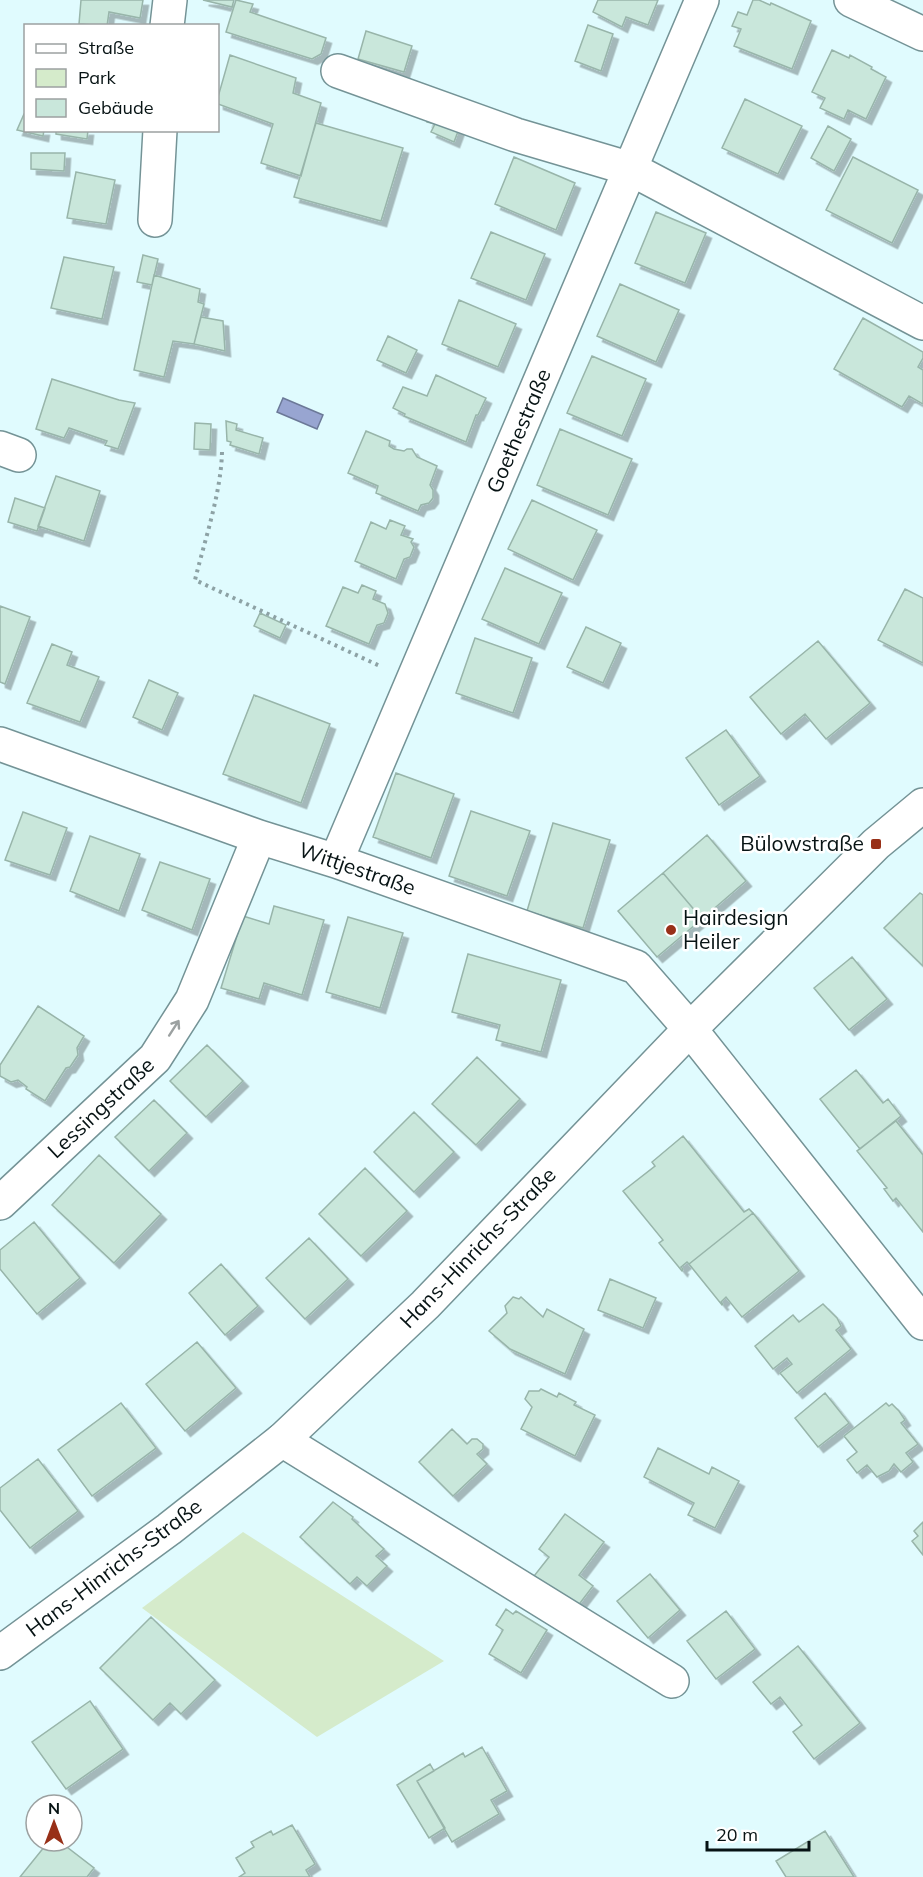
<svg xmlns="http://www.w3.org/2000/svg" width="923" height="1877" font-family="Mulish,sans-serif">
<defs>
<filter id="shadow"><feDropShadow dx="5.5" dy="5.5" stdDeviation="0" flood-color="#0004"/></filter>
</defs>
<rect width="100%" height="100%" fill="#e0fbfe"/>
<!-- green -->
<path fill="#d5ebcb" d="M243 1532 444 1661 317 1737 142 1608Z"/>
<!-- water -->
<path fill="#98a5d1" stroke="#6c7998" stroke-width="1.5" d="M283 398 323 415 317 429 277 412Z"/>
<!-- building -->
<path fill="#c9e7db" stroke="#98b5aa" stroke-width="1.5" filter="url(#shadow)" d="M81 0H143L140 18 109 12 107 26 79 24Z
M203 0H234L232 7Z
M236 0 253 4 250 12 326 38 321 54 312 59 226 32Z
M598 0H658L648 25 626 17 622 27 593 12Z
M753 0H759L770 5 771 3 811 21 792 69 734 46 741 29 732 26 738 12 747 15Z
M588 25 613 34 601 71 575 61Z
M366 31 412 46 404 72 358 59Z
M832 50 849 58 850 55 872 67 871 69 886 77 866 119 848 110 844 119 820 108 825 98 812 92Z
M230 55 296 78 293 93 321 103 301 176 261 163 273 124 218 104V97Z
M745 99 802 126 778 174 722 148Z
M24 114H26V130H44L43 136 17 130Z
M430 114 460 126 454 142 431 132 435 124 427 122Z
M316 123 403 148 381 221 294 197Z
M828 126 851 139 834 171 811 158Z
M56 130H88L87 139 56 134Z
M31 153H65L64 171 31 169Z
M514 157 575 183 556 230 495 204Z
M853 157 918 190 892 243 826 210Z
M76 172 115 180 106 224 67 218Z
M656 212 706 233 685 283 635 263Z
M491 232 545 254 526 300 471 278Z
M143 255 158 259 152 285 137 282Z
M64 257 114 267 102 319 51 308Z
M154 275 200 289 198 302 204 304 194 344 173 341 164 377 134 370Z
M620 284 679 310 656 362 597 336Z
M459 300 516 324 498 367 442 344Z
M201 317 223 321 225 351 194 344Z
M863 318 923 352V358L918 367 923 370V404L909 396 902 407 834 369Z
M388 336 417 350 406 373 377 360Z
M592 356 646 379 622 436 567 413Z
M436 375 486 398 478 415H476L466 442 404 416 405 414 393 408 403 387 427 396Z
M52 379 119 400 135 403 118 449 105 445 107 441 69 428 64 438 36 429Z
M226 421 237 424 236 430 263 438 259 454 230 445 231 442 227 441Z
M195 423 211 424 210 450 194 449Z
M560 429 632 459 608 515 537 485Z
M366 431 390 441 389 446 394 449 404 451 407 449H412L417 457 437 466 430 485 433 490V498L429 503 421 505 418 511 376 493 378 486 348 473Z
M56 476 100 491 84 541 38 526Z
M15 498 45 508 37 531 8 522Z
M532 500 597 530 573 580 508 549Z
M390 520 405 526 401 535 413 539 411 542 414 547 410 557 404 559 396 579 355 561 371 522 386 529Z
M505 568 562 593 539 644 482 619Z
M362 585 376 591 373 599 385 604 388 613 384 623 377 625 369 644 326 626 343 587 358 593Z
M905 589 923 598V663L878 640Z
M0 606 30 617 5 684 0 682Z
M260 613 286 625 280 638 254 626Z
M586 627 621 643 603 683 567 667Z
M475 638 532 658 513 713 456 693Z
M818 641 870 703 826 739 805 714 781 734 750 697Z
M52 644 72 652 67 665 99 677 80 722 27 703Z
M149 680 178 693 162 730 133 717Z
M254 695 330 724 301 803 223 774Z
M726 730 760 776 719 805 686 758Z
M396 773 454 794 431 858 373 837Z
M471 811 530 831 507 896 449 876Z
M23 812 67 828 50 875 5 860Z
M553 823 610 840 583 928 527 911Z
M707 835 746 881 702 919 663 873Z
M90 836 140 854 119 911 70 891Z
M160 862 210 879 192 930 142 910Z
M663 873 702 919 657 957 618 911Z
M920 893 923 895V966L884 928Z
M274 906 324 920 302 995 264 983 259 999 221 988 243 916 269 924Z
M348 917 403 933 380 1008 326 992Z
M468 954 561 980 541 1052 496 1040 500 1025 452 1012Z
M852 957 887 999 849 1030 814 988Z
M38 1006 84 1036 77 1048 78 1055 70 1067 66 1068 45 1101 26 1089 27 1087 18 1080 11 1082 0 1076V1065Z
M207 1045 243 1081 206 1117 170 1081Z
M477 1057 520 1099 476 1145 432 1104Z
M856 1070 883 1103 888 1099 901 1116 860 1149 820 1099Z
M154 1100 187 1133 149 1171 115 1137Z
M414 1112 454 1152 414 1192 374 1152Z
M896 1121 923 1155V1232L896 1198 893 1201 884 1189 887 1188 857 1151Z
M683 1136 744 1212 749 1209 753 1213 689 1264 687 1262 681 1267 683 1269 682 1271 659 1243 663 1240 623 1191 655 1166 652 1162Z
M99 1155 161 1214 114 1263 52 1205Z
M365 1168 407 1211 361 1256 319 1214Z
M753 1213 799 1271 742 1317 726 1297 721 1302 723 1304 722 1305 689 1264Z
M34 1222 80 1278 37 1314 0 1269V1250Z
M309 1238 348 1279 305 1319 266 1278Z
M221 1264 258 1306 225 1335 189 1293Z
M610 1279 656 1298 643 1328 598 1310Z
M513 1297 519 1299 521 1297 543 1317 547 1309 584 1329 565 1374 510 1349 489 1331 507 1313 505 1306Z
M823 1304 837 1318 841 1326 836 1330 851 1349 797 1393 780 1373 792 1364 787 1358 773 1369 755 1346 793 1315 799 1322Z
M197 1342 236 1388 185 1431 146 1384Z
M541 1389 557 1397 559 1393 576 1402 574 1405 595 1415 575 1456 521 1429 532 1407 525 1399 529 1391H539Z
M825 1393 849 1423 818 1447 795 1418Z
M121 1403 156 1448 92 1496 58 1450Z
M886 1403 889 1406 892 1404 899 1411 905 1420 901 1423 918 1444 906 1453 913 1462 901 1472 894 1464 889 1471 877 1477 867 1465 857 1473 847 1460 857 1452 844 1436Z
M452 1429 467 1444 472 1439H477L483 1444V1449L477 1454 487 1464 453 1496 419 1462Z
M658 1448 709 1474 712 1467 739 1481 715 1528 688 1515 694 1503 644 1477Z
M38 1459 78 1511 30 1548 0 1510V1488Z
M333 1502 353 1517 352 1519 384 1549 376 1556 387 1566 367 1586 357 1577 350 1584 300 1537Z
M565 1514 604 1542 579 1575 593 1586 577 1607 534 1576 549 1557 539 1549Z
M923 1522V1555L912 1541 918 1536 914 1531Z
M650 1574 680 1610 648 1638 617 1601Z
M506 1609 513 1614 516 1611 547 1630 521 1673 489 1654 503 1630 496 1625Z
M726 1611 755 1649 716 1679 687 1641Z
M151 1617 215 1680 181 1714 170 1703 153 1720 100 1668Z
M798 1646 860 1723 814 1759 793 1732 802 1725 780 1697 771 1704 753 1682Z
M90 1701 123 1749 66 1789 32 1742Z
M482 1747 507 1791 491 1800 499 1814 452 1842 417 1781 463 1753 465 1757Z
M430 1764 434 1771 417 1781 445 1828 429 1838 397 1785Z
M292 1825 315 1864 306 1870 310 1877H239L245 1873 236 1858 254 1847 251 1842 271 1831 273 1835Z
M825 1831 854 1877H786L776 1861Z
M49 1841H59L94 1868 87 1877H20Z"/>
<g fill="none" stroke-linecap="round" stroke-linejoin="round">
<defs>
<path id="minor" d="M851 0 923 34
M167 26 170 0
M338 71 516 135 631 169 923 323
M155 220 160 130
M0 448 19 455
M0 744 259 837 336 861 636 967 690 1029 923 1323
M336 861 702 0
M0 1203 155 1058 192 1000 259 837
M282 1440 672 1681"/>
<path id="major" d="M0 1653 169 1529 282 1440 425 1305 690 1029 876 844 923 805"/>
</defs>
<!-- minor casing -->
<use href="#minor" stroke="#749396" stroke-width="36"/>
<!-- major casing -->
<use href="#major" stroke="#749396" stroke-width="36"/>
<!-- path -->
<path stroke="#8da2a5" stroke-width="4" stroke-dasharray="3 4.5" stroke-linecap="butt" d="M222 452C221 493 205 539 195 580L382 667"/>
<!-- minor -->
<use href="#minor" stroke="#fff" stroke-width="33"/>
<!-- major -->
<use href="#major" stroke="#fff" stroke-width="33"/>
</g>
<!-- one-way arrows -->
<defs><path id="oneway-shaft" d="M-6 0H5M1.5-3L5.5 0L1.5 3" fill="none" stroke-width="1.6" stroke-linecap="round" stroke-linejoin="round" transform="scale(1.5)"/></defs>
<use stroke="#9ca1a1" href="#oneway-shaft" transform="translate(174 1028) rotate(-57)"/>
<!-- markers -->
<g fill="#983018" stroke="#fff" stroke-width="2">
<rect x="870" y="838" width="12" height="12" rx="3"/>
<circle cx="671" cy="930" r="6"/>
</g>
<g text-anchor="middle" stroke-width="5" stroke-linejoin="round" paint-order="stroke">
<!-- street labels -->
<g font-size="21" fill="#071314" stroke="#fff">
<text transform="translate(519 431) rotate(-67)" y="7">Goethestraße</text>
<text transform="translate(357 869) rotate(19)" y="7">Wittjestraße</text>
<text transform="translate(101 1108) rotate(-43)" y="7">Lessingstraße</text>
<text transform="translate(478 1248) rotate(-46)" y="7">Hans-Hinrichs-Straße</text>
<text transform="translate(114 1568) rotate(-37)" y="7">Hans-Hinrichs-Straße</text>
</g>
<!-- poi labels -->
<g font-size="21" fill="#071314" stroke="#fff" text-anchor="end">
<text x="864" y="851">Bülowstraße</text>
<text x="683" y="925" text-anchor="start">Hairdesign<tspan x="683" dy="24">Heiler</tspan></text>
</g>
</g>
<!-- legend -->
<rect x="24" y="24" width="195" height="108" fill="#ffffff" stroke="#9ca1a1" stroke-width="1.5"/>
<rect x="36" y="44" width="30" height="9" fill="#ffffff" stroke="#9ca1a1" stroke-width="1.5"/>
<text x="78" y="54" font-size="18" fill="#071314">Straße</text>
<rect x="36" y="69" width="30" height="18" fill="#d5ebcb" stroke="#9ca1a1" stroke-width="1.5"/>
<text x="78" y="84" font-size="18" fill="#071314">Park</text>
<rect x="36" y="99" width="30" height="18" fill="#c9e7db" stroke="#9ca1a1" stroke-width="1.5"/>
<text x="78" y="114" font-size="18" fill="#071314">Gebäude</text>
<!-- north arrow -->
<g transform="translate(54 1823)"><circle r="28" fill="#ffffff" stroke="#9ca1a1" stroke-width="1.5"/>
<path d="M0-4.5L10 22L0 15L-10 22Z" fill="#983018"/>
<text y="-9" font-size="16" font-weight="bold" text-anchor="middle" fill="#071314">N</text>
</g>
<!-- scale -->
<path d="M707 1841v9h102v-9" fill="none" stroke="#071314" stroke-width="3"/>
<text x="716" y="1841" font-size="18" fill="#071314" stroke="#ffffff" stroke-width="4.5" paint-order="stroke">20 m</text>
</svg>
